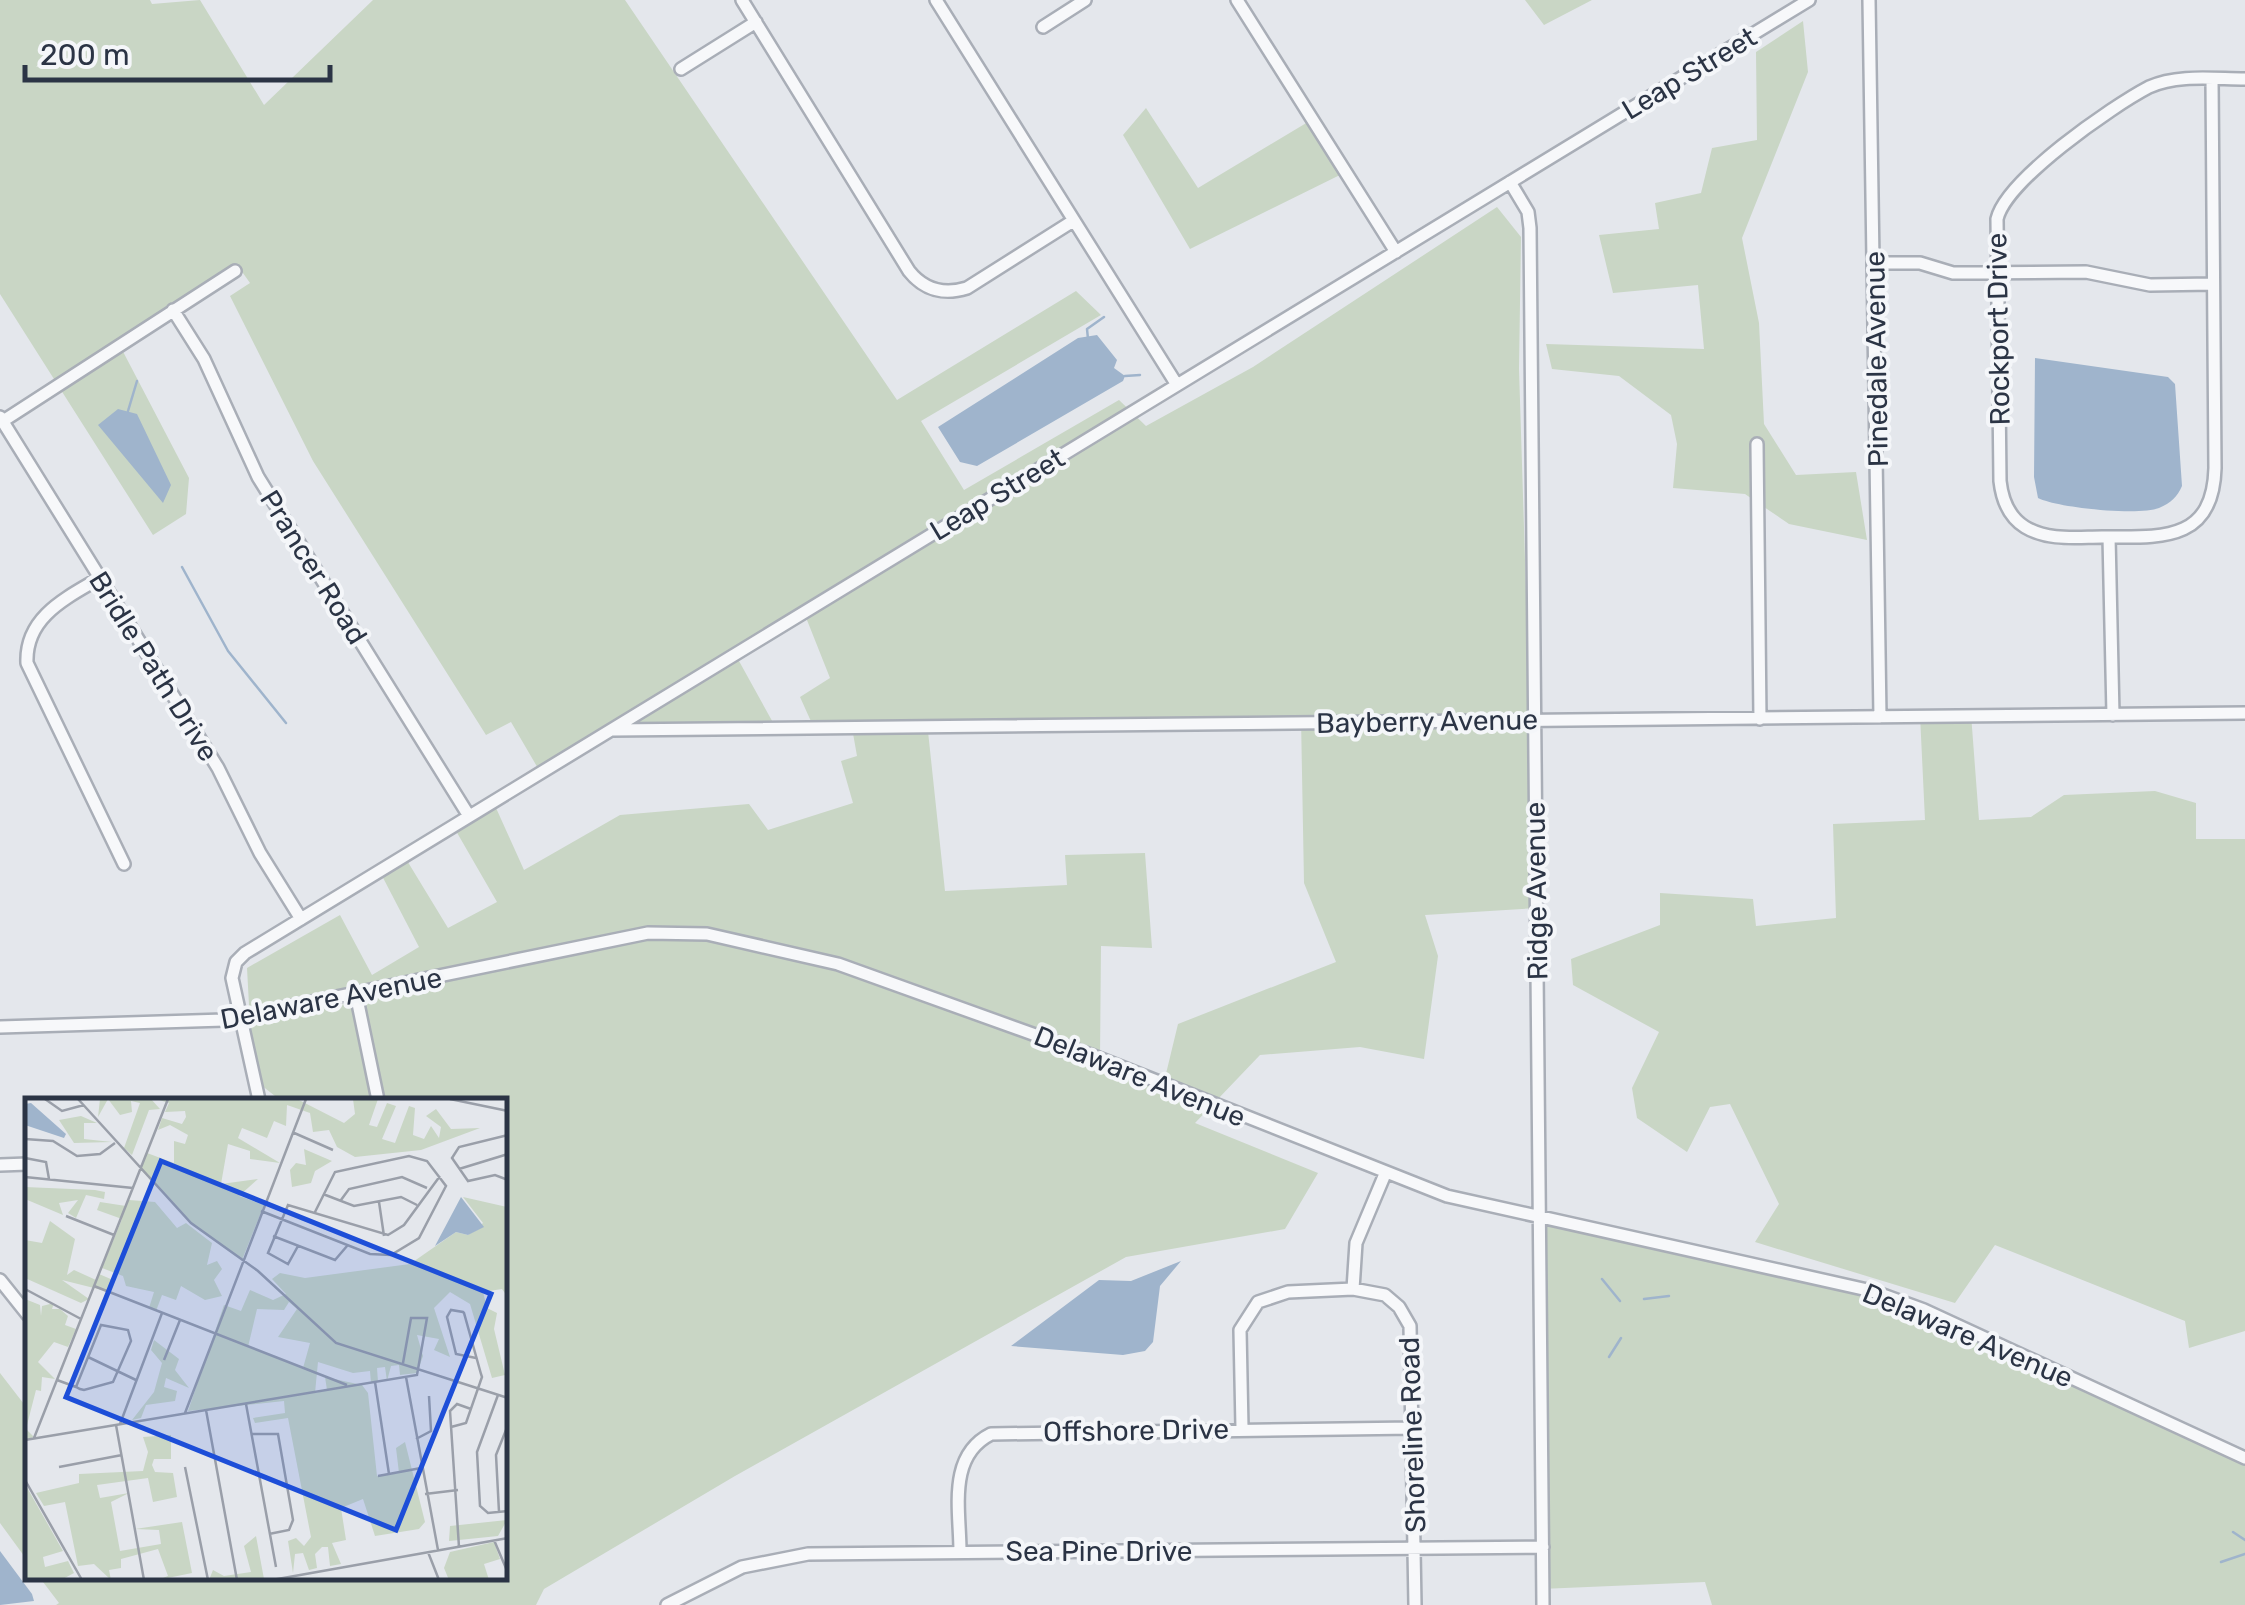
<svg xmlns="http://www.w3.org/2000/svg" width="2245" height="1605" font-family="Rubik,sans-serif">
<rect width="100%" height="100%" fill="#e4e7ec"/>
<!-- green -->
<path fill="#c9d6c5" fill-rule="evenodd" d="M0 0H150L152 4 200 0 264 105 373 0H625L897 400 1076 291 1101 315 921 421 964 490 1119 400 1146 426 1253 367 1497 207 1521 237 1519 369 1536 908 1425 915 1438 956 1424 1059 1360 1047 1260 1055 1195 1123 1318 1173 1285 1229 1126 1257 735 1476 544 1589 536 1605H56L59 1603 40 1578H505V1100H280L256 1081 242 1017 249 1005 247 968 340 915 372 975 419 947 379 870 403 854 448 928 497 902 452 824 492 799 524 870 620 815 749 804 768 830 853 803 841 761 857 756 851 722 814 728 800 697 830 678 803 610 734 652 776 728 603 731 539 770 511 722 486 735 313 461 230 296 250 283 238 266 118 342 189 478 186 514 153 535 0 294ZM1301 718 1304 883 1336 962 1178 1024 1164 1082 1100 1058 1101 946 1152 948 1145 853 1065 855 1067 885 945 891 927 722Z
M1525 0H1592L1544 25Z
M1803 21 1808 72 1742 238 1759 323 1764 424 1796 475 1856 472 1867 540 1789 524 1745 494 1673 488 1677 444 1671 415 1619 376 1552 369 1546 344 1704 349 1698 285 1613 293 1599 235 1659 229 1655 203 1701 193 1712 148 1757 140 1756 52Z
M1146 108 1198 188 1313 119 1346 172 1190 249 1123 135Z
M1971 714 1979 820 2031 817 2064 795 2155 791 2196 803V839H2245V1331L2189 1348 2185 1321 1995 1245 1955 1303 1755 1242 1779 1204 1730 1104 1710 1107 1687 1152 1637 1118 1632 1088 1659 1032 1573 985 1571 959 1660 925V893L1753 899 1756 926 1836 918 1833 824 1925 820 1920 715Z
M1541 1217 1872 1291 2245 1457V1605H1712L1705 1582 1541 1589Z
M0 1373 27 1408V1560L0 1523Z"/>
<!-- water -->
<path fill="#9fb4cc" d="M1097 335 1117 360 1114 368 1125 376 1123 381 977 466 960 462 938 427 1078 338Z
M2035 358 2168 377 2175 384 2182 486C2177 497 2171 503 2159 508 2139 516 2058 508 2038 498L2034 477Z
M118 409 137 414 171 485 163 503 98 425Z
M1181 1261 1160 1286 1153 1342 1145 1351 1123 1355 1011 1346 1099 1280 1131 1281Z
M0 1551 32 1594 34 1601 0 1605Z"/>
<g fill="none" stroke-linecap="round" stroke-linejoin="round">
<!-- stream -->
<path stroke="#9fb4cc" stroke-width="2.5" d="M1088 339 1087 329 1104 317
M1125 376 1140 375
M128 411 137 381
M182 567 228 651 286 723
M1602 1279 1620 1301
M1644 1299 1669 1296
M1609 1357 1621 1338
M2233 1532 2245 1540
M2221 1562 2245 1554"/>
<defs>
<path id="minor" d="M742 0 909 271C924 290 944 295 967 288L1073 221
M936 0 1177 385
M1237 0 1396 252
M1869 0 1880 717
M1043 27 1085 0
M681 69 756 22
M2212 79 2215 468C2213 543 2160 537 2102 537 2077 537 2048 541 2025 527 2009 517 2002 499 2000 481L1997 219C2006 180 2111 107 2149 87 2178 74 2214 79 2245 79
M1510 182 1528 212 1530 228 1543 1605
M1875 263H1920L1953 273 2086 272 2150 285 2213 284
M173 310 204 359 258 477 469 816
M0 417 218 768 260 853 301 919
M3 421 235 271
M1757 444 1760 719
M2109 537 2113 715
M100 578C66 598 25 617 27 663L124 864
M612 730 2245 713
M356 994 378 1100
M0 1027 224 1020 648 933 707 934 838 964 1091 1055 1447 1196 1872 1291 1924 1310 2245 1458
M259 1100 232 978 236 962 245 953 1809 0
M0 1165 28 1164
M0 1280 28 1315
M1353 1289 1356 1243 1385 1174
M1242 1428 1240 1330 1258 1302 1288 1292 1353 1289 1385 1295 1399 1307 1410 1326 1415 1605
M960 1552C960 1510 947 1456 991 1434L1413 1428
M667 1605 742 1567 808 1554 1543 1547"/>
</defs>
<!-- minor casing -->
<use href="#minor" stroke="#a9aeb7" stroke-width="16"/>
<!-- minor -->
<use href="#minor" stroke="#f7f8fa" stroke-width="11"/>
</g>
<g text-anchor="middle" stroke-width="8" stroke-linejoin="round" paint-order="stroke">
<!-- street labels -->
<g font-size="28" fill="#2b3445" stroke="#f4f6f9">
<text transform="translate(1689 73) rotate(-31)" y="10">Leap Street</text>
<text transform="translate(1998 329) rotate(-91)" y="10">Rockport Drive</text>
<text transform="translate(1876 359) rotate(-91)" y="10">Pinedale Avenue</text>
<text transform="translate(997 494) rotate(-31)" y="10">Leap Street</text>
<text transform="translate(314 567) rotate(58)" y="10">Prancer Road</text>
<text transform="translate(154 666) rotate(58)" y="10">Bridle Path Drive</text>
<text transform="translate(1427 721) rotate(-1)" y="10">Bayberry Avenue</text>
<text transform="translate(1536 891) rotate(-91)" y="10">Ridge Avenue</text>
<text transform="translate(331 998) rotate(-11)" y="10">Delaware Avenue</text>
<text transform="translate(1140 1076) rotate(22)" y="10">Delaware Avenue</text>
<text transform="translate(1968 1335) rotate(23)" y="10">Delaware Avenue</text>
<text transform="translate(1136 1430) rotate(-1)" y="10">Offshore Drive</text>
<text transform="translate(1412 1435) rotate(-92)" y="10">Shoreline Road</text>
<text x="1099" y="1561">Sea Pine Drive</text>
</g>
</g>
<!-- overview -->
<g transform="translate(25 1098)">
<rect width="482" height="482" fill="#e4e7ec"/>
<path d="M75 1H126L135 11 124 12 107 57 99 50 115 5 106 3 107 14 95 17 83 1 73 19ZM131 1H272L319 25 330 16 328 1H353L344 27 352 29 362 5 371 8 357 41 370 45 384 8 390 10 388 37 399 41 406 28 414 40 416 29 401 18 411 11 426 31 455 30 396 52 330 59 312 49 304 32 288 34 285 15 262 7 261 28 249 23 242 40 217 30 213 40 255 65 225 61V53L203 46 196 86 233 81 214 98 239 107 217 162 173 131 115 71 122 55 149 65V43L160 46 163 37 145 27 133 32 137 20 157 26 161 19 160 13 140 14 144 5ZM56 18 72 25H59V41L87 44 49 45 34 22ZM279 51 307 63 290 73 286 85 267 89 265 72 271 65 281 67ZM0 89 70 92 80 94 79 101 61 97 51 120 43 115 53 102 34 105 38 117 0 101ZM438 99 482 109V198L477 191 458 194 462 210 472 215 469 231 480 277 467 280 445 206 425 194 409 210 425 259 409 252 414 241 392 237 398 258 392 275 375 277 374 267 366 268 362 283 360 269 352 270 353 284 346 285 345 273 328 275 293 264 290 295 302 292 300 279 337 287 343 295 352 378 374 375 371 350 380 344 400 424 394 431 350 438 338 401 316 410 321 442 307 445 316 466 305 468 303 449H297L290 456 292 470 284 472 278 455 270 456 268 475 263 443 271 440 279 448 286 439 263 320 230 325 228 320 260 315 259 303 163 313 199 207 216 213 225 192 248 202 261 196 247 181 255 175 280 180 385 166 431 134 443 137 458 125ZM264 204 272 211 253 239 285 245 278 270 223 249 232 211 259 212ZM104 102 130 104 152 130 161 125 187 145 182 167 192 163 197 171 189 182 197 198 180 202 156 188 151 202 137 197 131 213 124 210 129 194 101 188 98 178 77 170 97 121 72 112 75 104 101 108ZM25 123 50 141 42 177 49 172 71 182 74 176 88 182 85 194 37 182 64 201 56 205 0 180V142L17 145ZM0 201 15 207 16 218 17 208 29 205 27 211H35L43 218 40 227 51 231 43 249 29 244 13 264 30 281 17 279 16 293 11 292 1 331 9 339 0 342ZM129 242 154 261 150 272 164 290 141 280 139 289 152 293 150 303 121 307 116 320 107 322 129 294 137 265 126 252ZM146 337V361H129L127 367 130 374 148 375 152 399 128 404 123 380 72 387 75 400 104 395 86 404 95 453 136 446 134 432 110 431 157 424 167 475 133 482 143 478 133 451 96 461V470L84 472 86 482 69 466 53 468 40 404 19 408 11 395 54 385V376L118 373 123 354 118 339ZM0 386 38 453 18 459 20 469 43 463 49 475 36 482H0ZM482 422 473 438 424 443 425 428ZM231 438 239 481 184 482 188 472 199 478 226 474 219 448ZM469 444 475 461 459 466 464 482H424L419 470 425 454Z" fill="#c9d6c5" fill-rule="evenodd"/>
<path d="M6 5 41 36 39 40 0 27V6ZM436 99 459 129 443 137 431 134 410 148Z" fill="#9fb4cc"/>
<path fill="none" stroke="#9a9fa9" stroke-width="2.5" d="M20 1 37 13 59 7M53 1 166 125 233 173 311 245 483 300M425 1 483 13M267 34 308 52M483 37 434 49 427 60 443 83 470 77 483 82M0 41 28 43 52 58 75 56 90 45M0 60 21 64 24 81M434 71 483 56M0 79 108 90M298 96 329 108 376 99 392 107M316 102 324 91 377 79 402 90M354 104 359 138M236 113 345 156 366 157 394 140 421 88 402 63 384 58 310 74 290 114M41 118 89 137M248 138 310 162 322 148M273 148 263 166 243 155 263 107 363 137 379 127 415 78M69 188 322 287M0 191 56 221M63 259 111 282M139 262 155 222M381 279 413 452M32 282 51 289 55 291 59 292 88 284 106 243 103 232 76 227 51 289M350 284 364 376M473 297 452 354 455 408 463 415 483 413M221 306 251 469M181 312 212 482M160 315 281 1M95 326 137 215M91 327 119 482M426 329 441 325 457 279 456 276 439 215 438 214 426 212 422 219 431 256 451 260M227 336H253L268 422 264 432 244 436M9 340 143 1M391 341 406 333 404 298M0 342 392 277 402 220H386L378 265M34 369 97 357M160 369 183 482M353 378 396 370M0 382 57 482M400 396 433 392M474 414 471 357 483 327M469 442 483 475M434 449 425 313 432 306 446 311M403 454 414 482M247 482 483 440"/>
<path fill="#1d4ed8" fill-opacity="0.15" stroke="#1d4ed8" stroke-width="5" d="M136 63 466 196 371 432 41 299Z"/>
<rect width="482" height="482" fill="none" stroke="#2b3445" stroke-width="5"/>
</g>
<!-- scale -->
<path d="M25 65v15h305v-15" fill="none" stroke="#2b3445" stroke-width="5"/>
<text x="40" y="65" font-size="30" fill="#2b3445" stroke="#f4f6f9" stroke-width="8" paint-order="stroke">200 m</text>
</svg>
